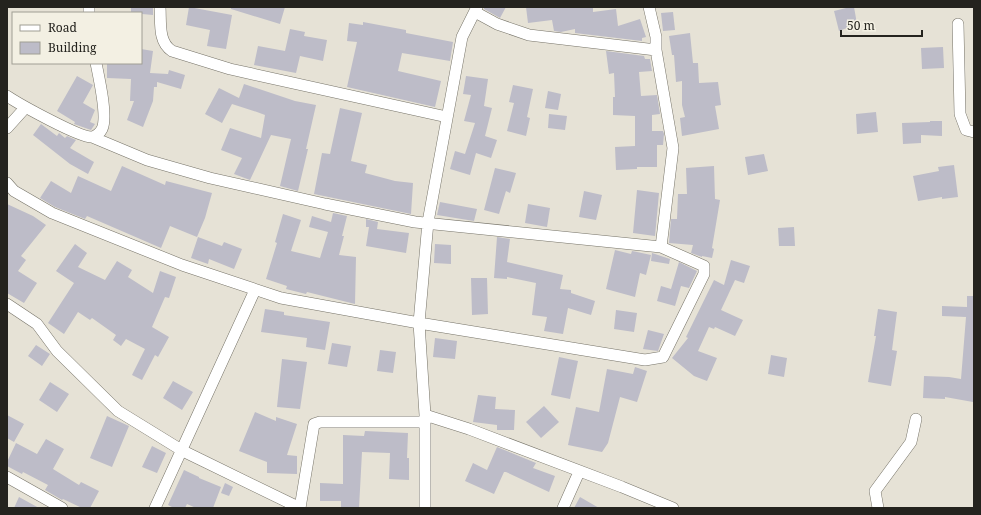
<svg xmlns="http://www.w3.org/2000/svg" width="981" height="515" font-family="'Noto Serif',serif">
<rect width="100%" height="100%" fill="#e6e2d6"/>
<!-- building -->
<path fill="#bdbcc8" d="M131 7H153V15L131 13Z
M189 7 232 15 226 49 207 46 210 30 186 25Z
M231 7H285L280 24 231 9Z
M484 7H506L500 18 484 9Z
M526 7 593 8V12L616 9 618 26 640 19 646 37 642 38V41L575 33V29L561 32 554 31 552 20 528 23Z
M850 7H854L857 24 839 31 834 11Z
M673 12 675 30 663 31 661 13Z
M363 22 406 30V33L453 42 450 61 402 53 398 71 441 81 435 107 347 87 357 42 347 41 349 23 363 25Z
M290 29 305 32 304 36 327 40 323 61 300 56 296 73 254 65 258 46 285 51Z
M690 33 693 63H698L699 83 718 82 721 105 715 106 719 129 682 136 680 118 685 117 682 105V81L676 82 674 55H672L669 36Z
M943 47 944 68 922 69 921 48Z
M141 49 153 51 150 73 168 74 169 70 185 75 181 89 157 82V87H154L153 101 143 127 127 120 134 101H130L131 79 107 78V63H141Z
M606 51 644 56 645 59H650L652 71 639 72 641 96 657 95 660 114 652 115V131H663L664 134 663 145H657V167H637V169L616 170 615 147 635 146V116L613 115V97H615L614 73 609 74Z
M77 76 93 85 83 103 95 110 90 122 95 124 91 130 74 124 75 122 57 111Z
M466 76 488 79 484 106 492 108 485 136 497 140 491 158 476 153 470 175 450 169 455 151 465 154 475 123 464 121 471 95 463 94Z
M244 84 295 101 316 105 306 149H308L298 191 280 186 291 139 271 135 250 180 234 174 242 158 221 150 230 128 261 138 265 115 257 112 232 104 222 123 205 114 219 88 239 98Z
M513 85 533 89 527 117 530 118 526 136 507 131 514 103 509 102Z
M548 91 561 94 558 110 545 108Z
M340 108 362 113 351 161 367 165 365 173 395 181 413 183 411 214 314 194 322 153 330 154Z
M876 112 878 132 857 134 856 114Z
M549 114 567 116 565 130 548 128Z
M930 121H942V136L921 135V143L903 144 902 123 930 122Z
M41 124 57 136 59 133 65 138 67 136 76 140 70 148 94 162 88 174 70 164 33 135Z
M764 154 768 171 748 175 745 157Z
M954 165 958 197 942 199V197L918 201 913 176 939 171 938 167Z
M122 166 165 185 166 181 212 193 205 218 197 237 170 226 161 248 87 216 85 219 55 207 40 198 51 181 71 193 78 176 111 191Z
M714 166 715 199 720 200 712 248 714 249 712 258 702 256V257L691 253 693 245 669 243 671 219H677L678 194H687L686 168Z
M495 168 516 173 510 193 506 191 499 214 484 210Z
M637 190 659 193 655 236 633 233Z
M584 191 602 195 596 220 579 217Z
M440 202 477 209 474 221 437 215Z
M7 204 33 216 46 225 21 256 26 260 18 271 37 283 24 303 7 293Z
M528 204 550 208 547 227 525 223Z
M333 213 347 216 342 236H344L339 255 356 257 355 304 307 292 306 294 286 289 287 286 266 279 277 243 275 242 283 214 301 220 291 251 320 258 328 232 309 227 312 216 331 222Z
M366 219 378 222 377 229 409 233 406 253 366 246 369 227H366Z
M794 227 795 246H779L778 228Z
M198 237 222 246 224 242 242 249 234 269 209 259 208 264 191 258Z
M497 237 510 239 507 262 563 275 560 289 571 290V293L595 301 591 315 568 308 563 334 544 331 547 317 532 315 536 283 507 277V279L494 278Z
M75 244 87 253 78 267 105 280 117 261 132 270 128 277 153 293 160 271 176 277 169 298 165 297 152 327 169 337 158 357 155 355 142 380 132 375 145 349 126 339 121 346 113 340 116 335 92 318 90 320 78 312 64 334 48 323 74 283 56 271Z
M435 244 451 245V264L434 263Z
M615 250 631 254 632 251 637 252 651 255 646 275 640 273 635 297 606 289Z
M652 253 670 259 669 264 651 261Z
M731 260 750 266 744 283 735 280 721 310 743 320 735 336 715 327 714 329 709 327 698 351 717 358 707 381 694 376 672 358 688 338 686 337 714 280 724 285Z
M679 262 697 271 689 288 681 286 675 306 657 301 661 286 671 289Z
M471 278H487L488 314 472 315Z
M967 296H974L973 402 945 397V399L923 398 924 376 949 377 961 379 966 317 942 316V306L967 307Z
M265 309 284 312V315L330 322 325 350 306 347 307 338 261 332Z
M878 309 897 312 892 350 897 351 891 386 868 382 876 336H874Z
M616 310 637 313 634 332 614 329Z
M648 330 664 334 658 351 643 349Z
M435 338 457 341 455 359 433 357Z
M332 343 351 346 347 367 328 364Z
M36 345 50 354 42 366 28 356Z
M380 350 396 352 393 373 377 371Z
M771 355 787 358 784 377 768 374Z
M559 357 578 361 570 399 551 395Z
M282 359 307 362 300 409 277 407Z
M635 367 647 371 637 402 620 397 608 443 602 452 568 445 576 407 599 412 607 369 633 374Z
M173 381 193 392 182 410 163 398Z
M50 382 69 394 57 412 39 400Z
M478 395 496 397 495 409 515 410 514 430H497V425L473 422Z
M544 406 559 422 541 438 526 422Z
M255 412 276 421V417L297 424 287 455 297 456V474L267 473V462L239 451Z
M7 415 24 424 14 442 7 438Z
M107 416 129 426 112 467 90 458Z
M365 431 408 433 407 458H409V480L389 479 390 453 362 452 359 508H341V501H320V483L343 484V435L364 436Z
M46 439 64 449 53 469 79 485 81 482 99 491 90 508H82L63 499 62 500 45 490 48 485 23 472 22 474 7 466V462L16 443 37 454Z
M152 446 166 453 157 473 142 467Z
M497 447 536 463 533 468 555 476 549 492 506 472H504L494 494 465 481 473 463 487 470Z
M184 470 199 477V478L221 487 213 508H196L187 504 185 508H174L168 505Z
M225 483 233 487 229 496 221 493Z
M19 497 39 508H14Z
M580 497 599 508H574Z"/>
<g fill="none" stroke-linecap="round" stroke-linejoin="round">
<defs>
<path id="minor" d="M89 7V13
M160 7C161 23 158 42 172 51L230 69 447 117
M649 7 656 37V50
M475 12 497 24 529 35 656 50 673 148 661 247
M958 24 960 114 966 130 974 132
M7 96C19 104 80 138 92 137 96 136 100 133 102 129 108 117 99 78 96 63
M7 128 25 108
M7 183 14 191 52 213 182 265 281 298 419 323 645 360 663 357 704 274V266L661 247 415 222 325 204 210 178 147 160 92 137
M7 304 37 324 57 351 118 411 183 451 300 508
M425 415 469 429 622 487 673 508
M7 477 62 508
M155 508 255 290
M300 508 314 424 320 422H424
M425 508V415L419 323 428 222 462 37 477 7
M563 508 579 472
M878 508 875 491 911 442 916 419"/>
</defs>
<!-- minor casing -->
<use href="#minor" stroke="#767368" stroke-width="12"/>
<!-- minor -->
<use href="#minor" stroke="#fff" stroke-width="11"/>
</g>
<!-- border -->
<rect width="981" height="515" fill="none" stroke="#24231e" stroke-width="16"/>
<!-- legend -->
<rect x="12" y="12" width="130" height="52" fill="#f3f0e3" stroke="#a09e94"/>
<rect x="20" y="25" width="20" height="6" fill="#ffffff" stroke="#a09e94"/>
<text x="48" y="32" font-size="12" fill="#24231e">Road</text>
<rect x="20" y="42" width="20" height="12" fill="#bdbcc8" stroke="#a09e94"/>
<text x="48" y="52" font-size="12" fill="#24231e">Building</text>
<!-- scale -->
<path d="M841 30v6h81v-6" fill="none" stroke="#24231e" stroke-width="2"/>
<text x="847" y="30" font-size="12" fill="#24231e" stroke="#f3f0e3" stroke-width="3" paint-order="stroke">50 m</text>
</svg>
